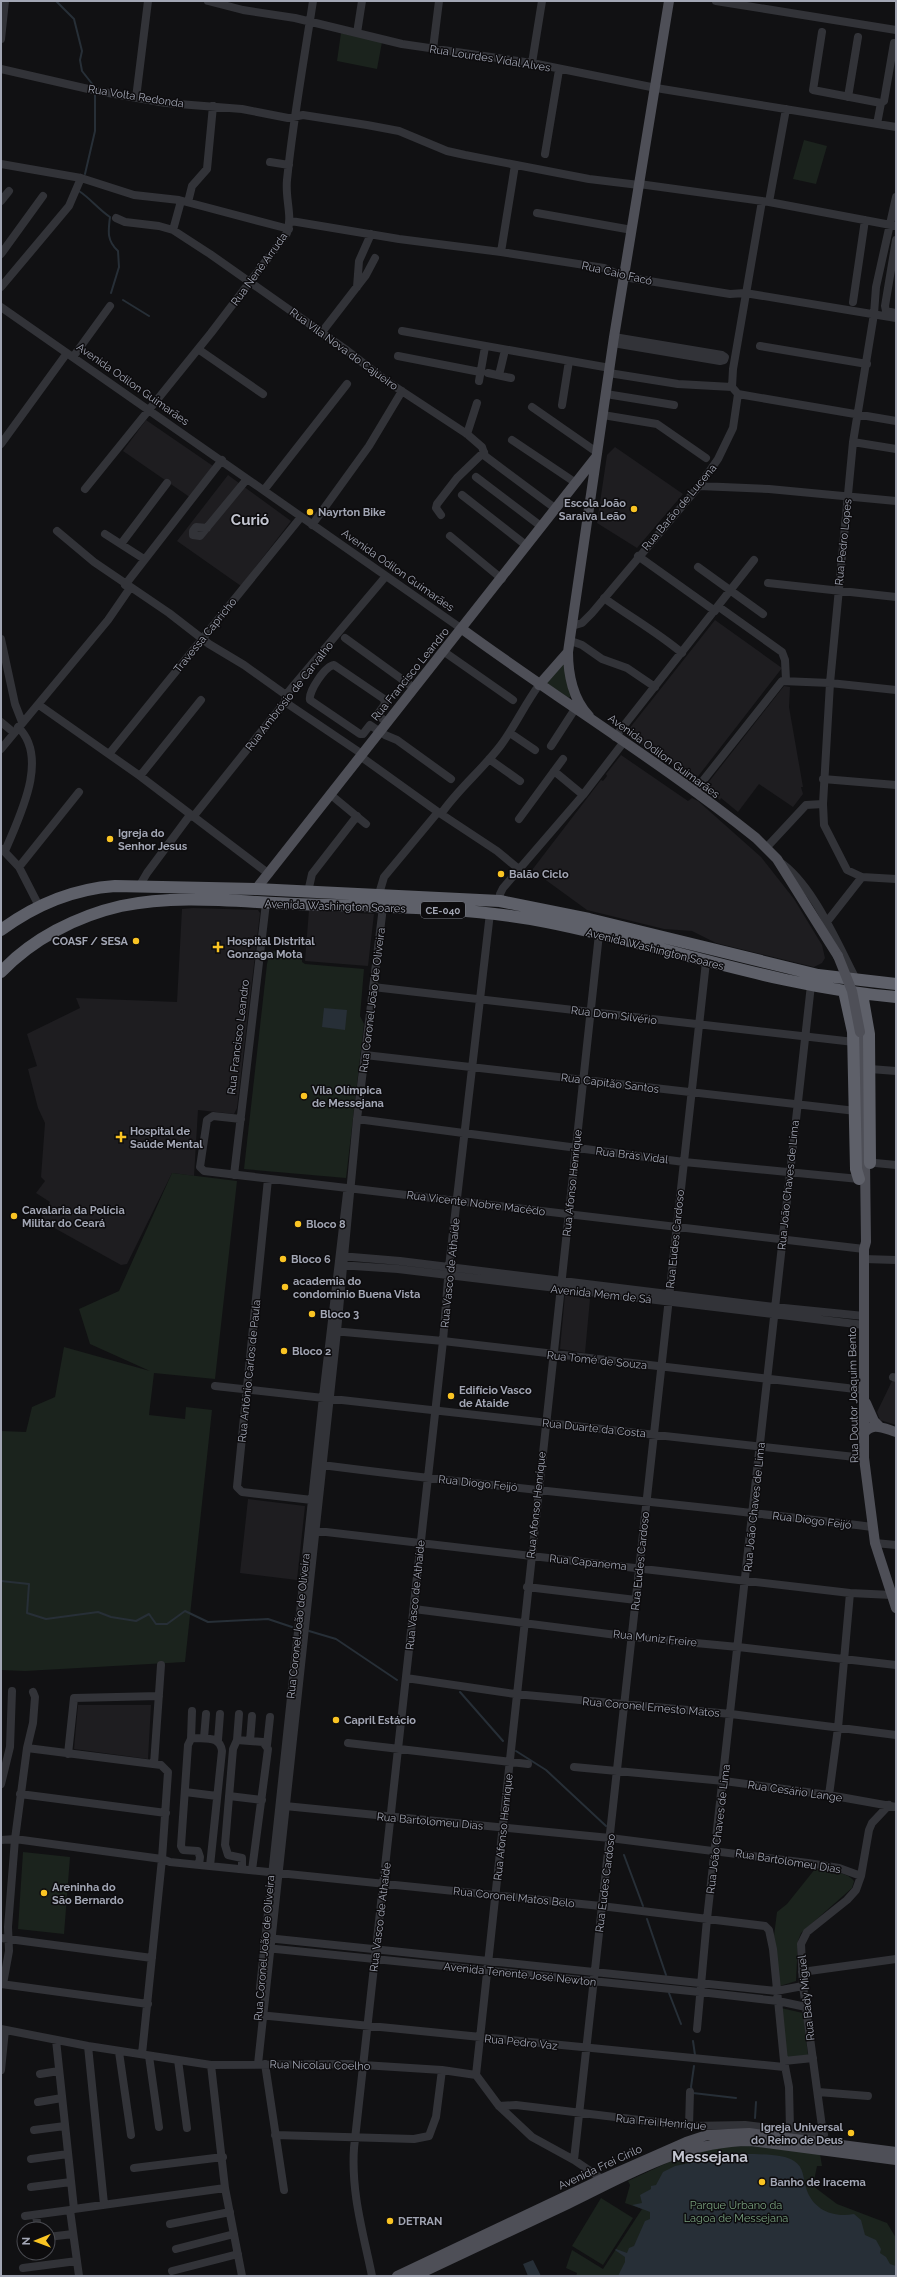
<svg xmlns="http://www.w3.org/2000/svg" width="897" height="2277" font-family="Raleway,sans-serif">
<rect width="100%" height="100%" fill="#111113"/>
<!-- built -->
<path fill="#1e1d20" d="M146 420 213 466 191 498 123 451Z
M615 447 683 494 637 548 597 523 607 455Z
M228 475 291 521 241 586 177 541Z
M715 620 782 668 696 779 625 734Z
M784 686 790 687 789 707 803 787H801L803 794 793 807 759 784 738 812 721 798 720 800 704 788Z
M621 755 688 801 692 798 698 801 761 857 794 899 822 945 825 958 822 963 814 967 716 943 692 931 664 929 587 910 532 870 601 780 603 781 607 776 606 774Z
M193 908 258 910 260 913 237 1108 234 1114 198 1110 194 1176 172 1173 127 1264 121 1265 40 1220 50 1202 36 1193 45 1181 41 1177 45 1123 38 1108 28 1069 37 1066 27 1034 80 1008 76 998 177 1002 182 909Z
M309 910 374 914 368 966 305 961Z
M565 1295 590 1299 585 1353 560 1349Z
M893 1379 896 1380V1425L880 1420 877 1412Z
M248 1499 305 1506 297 1580 240 1573Z
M78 1705H151L148 1759 74 1749Z"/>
<!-- green -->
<path fill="#1b231d" d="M341 33 382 42 377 69 337 61Z
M804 140 827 146 816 184 793 179Z
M563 662 571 696 569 698 548 684 546 680Z
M270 951 302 954V962L305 964 364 969 360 1016 364 1024 346 1178 244 1169 267 964Z
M172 1173 237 1181 215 1379 154 1373 149 1415 185 1419 186 1407 212 1410 185 1662 25 1671 1 1670V1431L26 1432 32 1407 55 1397 64 1347 150 1371 90 1344 79 1309 119 1291Z
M23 1852 70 1857 64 1934 18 1929Z
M815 1869C826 1871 847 1871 854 1881L852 1888 801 1933 798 1941 796 1981 780 1986 774 1936 777 1912 787 1904Z
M781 2008 803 2013 808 2055 786 2058Z
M750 2146 820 2154 822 2166H817L813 2186 837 2204 887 2223 896 2238V2276H576L577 2273 566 2268 572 2250 603 2269 642 2209 625 2203 630 2185 628 2181 684 2155 712 2147Z
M601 2198 633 2218 603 2265 572 2246Z"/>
<!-- water -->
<path fill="#272f37" d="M324 1008 347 1010 345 1030 322 1027Z
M734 2154C748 2154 784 2153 794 2161 804 2167 803 2178 806 2188 813 2210 833 2218 854 2214L861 2220 865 2235 876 2240 881 2249 880 2253 886 2257 890 2264 896 2266V2276H618L625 2262V2257L615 2250 616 2249 627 2253 629 2248 634 2246 645 2221 650 2219V2212L632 2205 642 2203 640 2195 651 2189V2186L656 2185 663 2172 675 2166Z
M533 2260 541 2276H528L523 2264Z"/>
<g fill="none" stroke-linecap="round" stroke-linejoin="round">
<!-- stream -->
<path stroke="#272f37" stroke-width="2" d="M56 1 74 19 82 51 80 60 82 71 93 85
M85 174 95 131V94
M79 191C91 199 98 209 110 217 108 232 107 241 118 251L119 267 111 293
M123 300 149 316
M1 1581 29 1584 27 1613 46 1619 98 1612 111 1617 136 1621 149 1614 156 1624H167L185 1611 208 1622 268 1619 292 1627
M309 1631 336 1639 397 1680
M460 1692 503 1741
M516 1751 546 1770 606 1826
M624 1855 643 1906
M647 1919 666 1975
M669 1993 681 2024
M693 2041 695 2055
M694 2066 691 2087 693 2093 736 2098
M755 2118 756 2102"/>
<!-- minor -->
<path stroke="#323338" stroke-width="8" d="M208 1 243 10 295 18 402 44 532 63 656 88 896 127
M716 1 896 30
M822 32 813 90 881 103 884 101 894 43
M357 33 362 1
M1 39 5 1
M433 49 439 1
M532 63 542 1
M1 69 97 91 166 103 242 109 288 118 303 115 367 125 399 131 447 151 465 155 589 179 639 185
M848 97 858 37
M136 98 148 1
M877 124 881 103
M545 154 559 70
M270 162 289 165
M1 164 81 178 134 195 179 200 289 229
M639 184 769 202 896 226
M896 197 876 287 874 314 853 442 830 683 823 804 824 825 847 870 862 877 896 879
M1 201 9 191
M188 202 192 186 207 169 213 106
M769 202 786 109
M537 213 632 230
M116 218 125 222 159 226 173 230 210 254 345 349 385 380 467 434 482 447 485 456 489 459 556 509
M291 221 399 239 501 252 604 268 624 277 730 294 745 293 896 318
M173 230 181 201
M501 252 515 165
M1 254 43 196
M1 287 69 206 81 178
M357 287 359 261 371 234
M853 302 865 220
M1 307 462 629
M895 313 886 311 885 306 896 240
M402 331 610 368
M322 332 366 275 375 258
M613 343 720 361 724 360 725 357 722 355 614 337
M760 346 867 364
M198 349 263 394
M398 356 480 372
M73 357 110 306
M488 373 511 378
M609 373 678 384 732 387
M499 375 505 350
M479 381 485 347
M606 394 674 405
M738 394 896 421
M562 405 569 361
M532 407 598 453
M603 415 657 424 706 458
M467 434 477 403
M512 440 576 483
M853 442 896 449
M1 444 67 353
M476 477 542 527
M699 486 769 489 896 501
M85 489 211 333 287 233C293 216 285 200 287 180 293 120 304 60 313 1
M264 490 347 384
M462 495 527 546
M441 515 436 508 437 504 457 478 484 452
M312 525 369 446 402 391
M207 528 196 527 193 531V535L200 536 247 479
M57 531 94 562 169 613 209 644 244 665 286 695
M105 534 144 559
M450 536 502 579
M121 544 167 483
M638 556 715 611
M698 567 763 614
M768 583 896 597
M125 585 222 460
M604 598C630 617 657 632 682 653
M719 607 782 652 785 660 786 680
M572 626 582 623 592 613 699 486 718 459 733 428 738 394 732 387 733 369 762 201
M345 638 414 688
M1 639 15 704 22 722
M571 641 582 645 602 659 627 668 655 687
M443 651 513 700
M285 702 362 754
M39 705 140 776 269 874
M1 722 13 732
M387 722 377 715 385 704 384 699 334 665C325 666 308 692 310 700L360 734H363L370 725 385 735 397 740 451 779
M510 733 535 750
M615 737 754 560
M551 746 575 709
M1 749 108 620 130 588
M109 754 301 517
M360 756 438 812 497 851 520 870
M489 759 520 781
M554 771 583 795
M140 776 201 700
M823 779 896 785
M694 792 782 681 830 683 896 690
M331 795 366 824
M441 814C458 789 483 769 501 745 515 726 525 704 539 685
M193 817 285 702 286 695 294 685 386 576
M519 819 563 759
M766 848 806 805 823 804
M2 849 19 867 39 906
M5 851C19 817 50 758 18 727
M778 861C812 882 838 945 857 981
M19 867 79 792
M140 885 147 873 190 815
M308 892 312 874 357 816
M379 894 384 877 438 812
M500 901V894L503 888 583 795 623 743
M826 923 862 877
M373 987 854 1042
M365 1055 856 1111
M870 1069 896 1071
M241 1119 213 1116 207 1120 200 1167 204 1171 864 1249
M357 1119 684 1162 859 1179
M865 1162 896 1165
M234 1175 266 903
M268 1179 237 1487 242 1492 312 1500
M340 1256 400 1261 774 1307 864 1316
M864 1259 896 1260
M339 1265 398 1269 864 1325
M333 1331 443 1341 864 1390
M893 1377 896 1378
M215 1386 864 1458
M322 1465C505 1489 689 1504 872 1527
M309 1530 850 1593 892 1595
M875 1543 896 1545
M527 1587 636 1600
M414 1609 632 1637 738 1647 896 1665
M406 1678 515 1694 731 1714 896 1735
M204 1738 206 1714
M191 1739 192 1711
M218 1740 220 1714
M237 1740 239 1714
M250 1741 252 1716
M348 1743 528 1764
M267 1745 270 1717
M27 1748 161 1765 168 1772 162 1859 142 2054
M68 1754 74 1698 159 1696
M154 1764 161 1665
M574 1767 724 1781 829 1795 896 1807
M1 1784 10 1747 12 1691
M185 1792 217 1796
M20 1794 166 1813
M829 1795 838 1728 850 1593
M229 1796 262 1800
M285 1806 610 1838 808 1863 839 1868 861 1876
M1 1840 15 1839 162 1859 170 1862 601 1906 765 1926 769 1930 773 1949 784 2061 789 2087 790 2129
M199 1865 200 1857 198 1851 183 1850 181 1846 188 1745 191 1739 194 1738C207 1739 220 1736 222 1751L210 1866
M242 1869V1858L228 1855 225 1845 233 1749 237 1740 263 1742 268 1749 252 1870
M1 1938 152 1958
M267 1938 776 1991 803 1986
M266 1948 700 1992 778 2001 806 2007
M802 1972 896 1959
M1 1984 148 2004
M3 1984 9 1951 8 1927 15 1839 27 1748 33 1723 35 1697 33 1692
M260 1988 323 1397 347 1193
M259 2015 784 2067
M1 2029 88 2046 211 2065 347 2064 442 2070 476 2075 499 2106 532 2137 574 2160 602 2179 605 2183
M697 2029 707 1919 811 985
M56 2040 74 2209 70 2210 79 2276
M88 2046 104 2204
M119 2052 131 2135
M149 2056 159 2127
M178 2060 187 2128
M784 2061 813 2058
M258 2064 337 1331 357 1119 383 907
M265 2064 284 2190
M211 2065 225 2188 242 2276
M1 2070 5 2030
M40 2074 59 2071
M476 2075 599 934
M818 2092 868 2096
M38 2102 62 2098
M499 2106 516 2105 689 2126 745 2125 824 2135
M689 2126 690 2092
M34 2130 65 2126
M275 2135 414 2139 429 2136 436 2117 442 2070
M825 2149 803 1986 801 1944 807 1932 847 1900 856 1890 861 1876 869 1830 872 1823 889 1805
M31 2159 68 2154
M574 2160 706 962
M134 2168 223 2157
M31 2187 71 2182
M74 2209 225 2188
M36 2215 38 2229
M25 2216 70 2210
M170 2224 230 2212
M48 2237 73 2234
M23 2241 24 2240
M176 2249 234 2234
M23 2268 77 2261
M172 2271 238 2254
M372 2276C363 2232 351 2193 354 2148L443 1341 449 1267 490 913"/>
<!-- major -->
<path stroke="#4e4f57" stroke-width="10" d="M462 629C559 700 662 763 756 838L777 859 838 956
M539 685 568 652
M589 716C573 700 568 674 568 652L614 337 669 1
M256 889 596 457
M862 1156 865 1162 866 1242 864 1249V1458L875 1543 896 1608
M860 1162 862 1156 860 1032
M866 1403 874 1421 879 1426
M863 1435C871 1421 883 1428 896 1432
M397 2276 602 2179 686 2142 707 2135 749 2133 896 2152
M415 2276C466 2252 517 2228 568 2204 626 2176 684 2141 750 2141L896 2160"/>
<!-- highway -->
<path stroke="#5e6069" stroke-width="12" d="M1 930C35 905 73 889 115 886L256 889 500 901 589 919 818 975 896 984
M1 972C32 939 77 916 121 906 179 894 239 902 297 904 380 907 465 906 547 922 664 945 776 987 896 997
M844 991 853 1032 856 1169 859 1179
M862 994 869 1034 870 1163"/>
<!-- major-bridge -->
<path stroke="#4e4f57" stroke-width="10" d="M838 956 852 991 860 1032"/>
</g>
<!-- markers -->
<g fill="#fac423" stroke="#0d0c0e" stroke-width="1.5">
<circle cx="634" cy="509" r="4"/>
<circle cx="310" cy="512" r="4"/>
<circle cx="110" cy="839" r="4"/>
<circle cx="501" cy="874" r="4"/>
<circle cx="136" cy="941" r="4"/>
<path d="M216 941h4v4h4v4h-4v4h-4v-4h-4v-4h4z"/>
<circle cx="304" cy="1096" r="4"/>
<path d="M119 1131h4v4h4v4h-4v4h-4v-4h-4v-4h4z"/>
<circle cx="14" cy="1216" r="4"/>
<circle cx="298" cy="1224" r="4"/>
<circle cx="283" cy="1259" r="4"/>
<circle cx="285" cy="1287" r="4"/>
<circle cx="312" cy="1314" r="4"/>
<circle cx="284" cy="1351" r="4"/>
<circle cx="451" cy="1396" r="4"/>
<circle cx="336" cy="1720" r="4"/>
<circle cx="44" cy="1893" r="4"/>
<circle cx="851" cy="2133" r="4"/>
<circle cx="762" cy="2182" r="4"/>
<circle cx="390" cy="2221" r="4"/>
</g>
<g text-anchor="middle" stroke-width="3" stroke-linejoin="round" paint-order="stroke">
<!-- shield labels -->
<rect fill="#0d0c0e" stroke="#757882" stroke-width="1" x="421" y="902" width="44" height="16" rx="3"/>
<g font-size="10" font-weight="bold" fill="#a2a6b4">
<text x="443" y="914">CE-040</text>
</g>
<!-- street labels -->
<g font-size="11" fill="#a2a6b4" stroke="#0d0c0e">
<text transform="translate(490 58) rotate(9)" y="4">Rua Lourdes Vídal Alves</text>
<text transform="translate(136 96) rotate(9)" y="4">Rua Volta Redonda</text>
<text transform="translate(259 269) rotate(-54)" y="4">Rua Nenê Arruda</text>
<text transform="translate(617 273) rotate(13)" y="4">Rua Caio Facó</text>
<text transform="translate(344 349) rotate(36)" y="4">Rua Vila Nova do Cajueiro</text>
<text transform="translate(133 384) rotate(35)" y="4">Avenida Odilon Guimarães</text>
<text transform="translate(679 507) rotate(-50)" y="4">Rua Barão de Lucena</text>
<text transform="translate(843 542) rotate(-84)" y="4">Rua Pedro Lopes</text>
<text transform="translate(398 570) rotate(35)" y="4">Avenida Odilon Guimarães</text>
<text transform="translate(205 635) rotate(-51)" y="4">Travessa Capricho</text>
<text transform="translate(410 674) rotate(-51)" y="4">Rua Francisco Leandro</text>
<text transform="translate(289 696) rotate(-52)" y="4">Rua Ambrósio de Carvalho</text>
<text transform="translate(664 756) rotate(36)" y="4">Avenida Odilon Guimarães</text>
<text transform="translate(335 906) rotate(2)" y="4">Avenida Washington Soares</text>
<text transform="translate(655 949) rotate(14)" y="4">Avenida Washington Soares</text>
<text transform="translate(372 1000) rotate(-83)" y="4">Rua Coronel João de Oliveira</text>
<text transform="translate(614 1015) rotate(7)" y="4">Rua Dom Silvério</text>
<text transform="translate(238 1037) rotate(-83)" y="4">Rua Francisco Leandro</text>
<text transform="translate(610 1083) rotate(7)" y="4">Rua Capitão Santos</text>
<text transform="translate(632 1155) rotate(7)" y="4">Rua Brás Vidal</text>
<text transform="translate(572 1183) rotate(-84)" y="4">Rua Afonso Henrique</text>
<text transform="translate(788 1185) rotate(-84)" y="4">Rua João Chaves de Lima</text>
<text transform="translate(476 1203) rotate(7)" y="4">Rua Vicente Nobre Macêdo</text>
<text transform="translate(675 1239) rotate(-84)" y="4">Rua Eudes Cardoso</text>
<text transform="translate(450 1273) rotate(-84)" y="4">Rua Vasco de Athaíde</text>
<text transform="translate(601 1294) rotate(6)" y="4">Avenida Mem de Sá</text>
<text transform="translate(597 1360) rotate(6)" y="4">Rua Tomé de Souza</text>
<text transform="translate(249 1371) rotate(-84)" y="4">Rua Antônio Carlos de Paula</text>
<text transform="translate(853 1395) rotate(-91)" y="4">Rua Doutor Joaquim Bento</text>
<text transform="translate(594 1428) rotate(6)" y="4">Rua Duarte da Costa</text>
<text transform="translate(478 1483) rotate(6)" y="4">Rua Diogo Feijó</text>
<text transform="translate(536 1505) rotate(-84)" y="4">Rua Afonso Henrique</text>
<text transform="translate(754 1507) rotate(-84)" y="4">Rua João Chaves de Lima</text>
<text transform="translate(812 1520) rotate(7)" y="4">Rua Diogo Feijó</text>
<text transform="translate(640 1561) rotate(-84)" y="4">Rua Eudes Cardoso</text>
<text transform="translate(588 1562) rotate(6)" y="4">Rua Capanema</text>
<text transform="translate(415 1595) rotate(-84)" y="4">Rua Vasco de Athaíde</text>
<text transform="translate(298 1626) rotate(-84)" y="4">Rua Coronel João de Oliveira</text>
<text transform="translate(655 1638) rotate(6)" y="4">Rua Muniz Freire</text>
<text transform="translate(651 1707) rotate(5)" y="4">Rua Coronel Ernesto Matos</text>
<text transform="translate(795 1791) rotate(8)" y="4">Rua Cesário Lange</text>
<text transform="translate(430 1821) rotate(5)" y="4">Rua Bartolomeu Dias</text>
<text transform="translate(503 1827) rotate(-84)" y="4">Rua Afonso Henrique</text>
<text transform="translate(718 1829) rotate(-83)" y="4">Rua João Chaves de Lima</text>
<text transform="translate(788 1861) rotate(9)" y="4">Rua Bartolomeu Dias</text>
<text transform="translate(605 1883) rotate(-83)" y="4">Rua Eudes Cardoso</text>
<text transform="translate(514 1897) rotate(6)" y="4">Rua Coronel Matos Belo</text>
<text transform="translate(380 1917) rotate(-83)" y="4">Rua Vasco de Athaíde</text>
<text transform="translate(264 1948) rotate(-85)" y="4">Rua Coronel João de Oliveira</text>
<text transform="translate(520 1974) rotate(6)" y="4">Avenida Tenente José Newton</text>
<text transform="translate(806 1998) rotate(-96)" y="4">Rua Bady Miguel</text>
<text transform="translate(521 2042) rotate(6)" y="4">Rua Pedro Vaz</text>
<text transform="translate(320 2065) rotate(1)" y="4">Rua Nicolau Coelho</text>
<text transform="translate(661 2122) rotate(5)" y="4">Rua Frei Henrique</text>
<text transform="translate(600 2167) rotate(-25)" y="4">Avenida Frei Cirilo</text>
</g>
<!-- poi labels -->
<g font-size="11" font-weight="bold" fill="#a2a6b4" stroke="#0d0c0e" text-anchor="start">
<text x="626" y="507" text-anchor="end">Escola João<tspan x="626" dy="13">Saraiva Leão</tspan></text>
<text x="318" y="516">Nayrton Bike</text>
<text x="118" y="837">Igreja do<tspan x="118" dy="13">Senhor Jesus</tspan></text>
<text x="509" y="878">Balão Ciclo</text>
<text x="128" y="945" text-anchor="end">COASF / SESA</text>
<text x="227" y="945">Hospital Distrital<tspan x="227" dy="13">Gonzaga Mota</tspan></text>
<text x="312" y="1094">Vila Olímpica<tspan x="312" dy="13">de Messejana</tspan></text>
<text x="130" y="1135">Hospital de<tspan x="130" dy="13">Saúde Mental</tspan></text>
<text x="22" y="1214">Cavalaria da Polícia<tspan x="22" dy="13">Militar do Ceará</tspan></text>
<text x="306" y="1228">Bloco 8</text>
<text x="291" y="1263">Bloco 6</text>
<text x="293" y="1285">academia do<tspan x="293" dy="13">condominio Buena Vista</tspan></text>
<text x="320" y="1318">Bloco 3</text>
<text x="292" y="1355">Bloco 2</text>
<text x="459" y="1394">Edifício Vasco<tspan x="459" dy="13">de Ataide</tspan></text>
<text x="344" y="1724">Capril Estácio</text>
<text x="52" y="1891">Areninha do<tspan x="52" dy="13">São Bernardo</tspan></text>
<text x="843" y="2131" text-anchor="end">Igreja Universal<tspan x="843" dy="13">do Reino de Deus</tspan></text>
<text x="770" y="2186">Banho de Iracema</text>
<text x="398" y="2225">DETRAN</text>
</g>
<!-- park labels -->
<g font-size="11" fill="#78a07e" stroke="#0d0c0e">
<text x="736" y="2209">Parque Urbano da<tspan x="736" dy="13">Lagoa de Messejana</tspan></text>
</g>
<!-- district labels -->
<g font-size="15" font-weight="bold" fill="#c3c5d0" stroke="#0d0c0e">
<text x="250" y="525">Curió</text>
<text x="710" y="2162">Messejana</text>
</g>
</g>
<!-- border -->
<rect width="897" height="2277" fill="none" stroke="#a2a6b4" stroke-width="4"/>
<!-- north arrow -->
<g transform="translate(36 2241) rotate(269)"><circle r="19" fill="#0d0c0e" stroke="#494a50"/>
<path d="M0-3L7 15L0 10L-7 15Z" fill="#fac423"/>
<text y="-6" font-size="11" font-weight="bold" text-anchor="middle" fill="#a2a6b4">N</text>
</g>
</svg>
